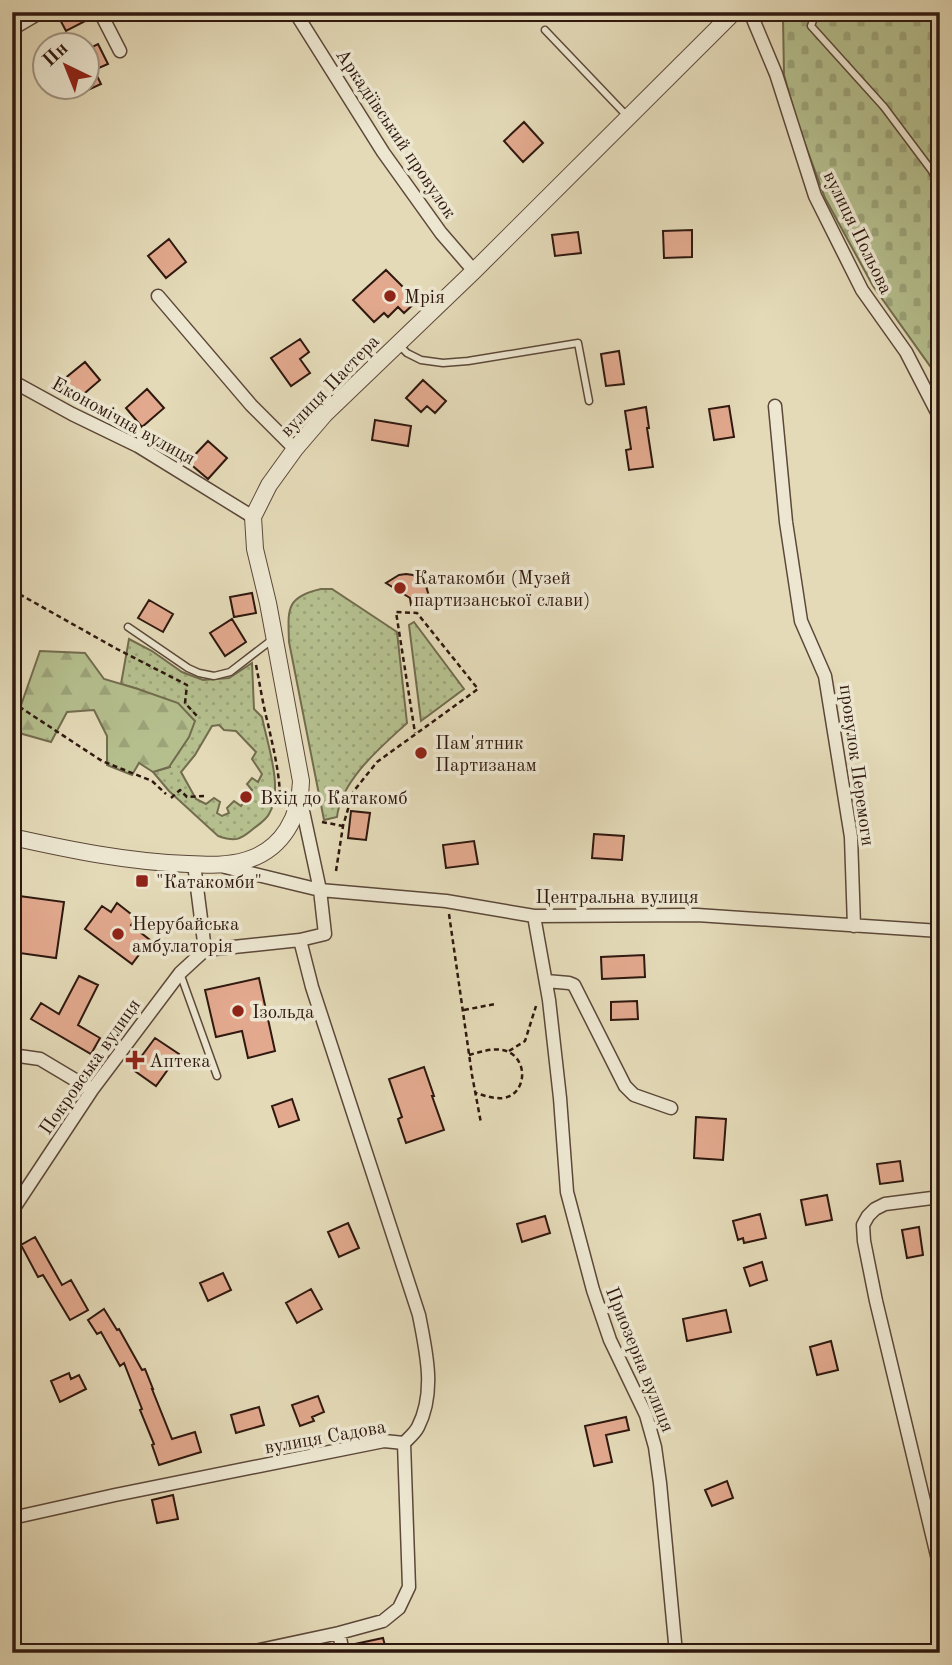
<svg xmlns="http://www.w3.org/2000/svg" width="952" height="1665" font-family="'Old Standard TT',serif">
<defs>
<pattern id="grass-dots" width="8" height="8" patternUnits="userSpaceOnUse" patternTransform="scale(1.75)"><rect width="8" height="8" fill="#b5bf8e"/><path d="M2 2h.1M6 6h.1" fill="none" stroke="#9ca379" stroke-width="1.8" stroke-linecap="round"/></pattern>
<pattern id="forest-firs" width="22" height="20" patternUnits="userSpaceOnUse" patternTransform="scale(1.75)"><rect width="22" height="20" fill="#b5bf8e"/><path d="M5 1l3.5 6h-7zM16 11l3.5 6h-7z" fill="#9ca379"/></pattern>
<pattern id="cemetery-stones" width="16" height="16" patternUnits="userSpaceOnUse" patternTransform="scale(1.75)"><rect width="16" height="16" fill="#b5bf8e"/><path d="M2 7V4a2 2 0 0 1 4 0v3zM10 15v-3a2 2 0 0 1 4 0v3z" fill="#9ca379"/></pattern>
</defs>
<rect width="100%" height="100%" fill="#e4dab8"/>
<filter id="stains"><feTurbulence type="fractalNoise" baseFrequency=".00286" numOctaves="4"/><feColorMatrix values="0 0 0 0 .2 0 0 0 0 .09 0 0 0 0 .02 0 0 0 .5 -.17"/></filter>
<radialGradient id="worn" r=".72"><stop offset=".6" stop-color="#630" stop-opacity="0"/><stop offset="1" stop-color="#630" stop-opacity=".3"/></radialGradient>
<!-- grass -->
<path fill="url(#grass-dots)" stroke="#726c4e" stroke-width="2" fill-rule="evenodd" d="M321 589H332L397 632 407 723C381 747 341 780 337 817L324 820 289 642C288 610 285 597 321 589Z
M414 622 464 689 421 721 409 625Z
M129 639 152 651 182 672 203 680 229 678 252 663 254 709 262 717C267 743 284 789 269 814 266 820 258 825 253 829 240 840 235 842 218 836L169 791 153 772 170 767 138 689 121 684ZM219 725 224 730 236 731 256 752 252 759 262 774 258 782 252 778 247 784 252 790 241 806 234 801 227 808 229 813 222 816 217 813 220 802 214 798 206 804 196 799 181 772 195 755 212 726Z"/>
<!-- forest -->
<path fill="url(#forest-firs)" stroke="#726c4e" stroke-width="2" d="M40 651 85 653 104 679 138 689 178 703 195 721 189 737 169 767 153 772 139 763 132 775 107 765V736L94 710 67 712 51 742 12 731Z"/>
<!-- cemetery -->
<path fill="url(#cemetery-stones)" stroke="#726c4e" stroke-width="2" d="M790 12H940V380L873 286 825 198 798 125 784 75 783 18Z"/>
<!-- building -->
<path fill="#e2a98e" stroke="#2f180f" stroke-width="2" d="M56 12H91L93 17 66 31Z
M98 44 108 64 94 70 101 84 88 90V49Z
M524 122 543 143 523 162 504 141Z
M692 230V257L664 258 663 231Z
M578 232 581 253 555 256 552 235Z
M169 239 186 262 166 278 148 256Z
M386 270 417 301 404 313 398 307 388 317 384 313 374 322 353 300Z
M300 339 309 352 300 359 310 373 291 386 271 358Z
M619 351 624 384 606 386 601 354Z
M85 362 100 380 78 399 63 380Z
M423 380 446 401 435 413 427 406 421 412 406 398Z
M147 389 164 408 142 427 126 408Z
M729 406 734 437 714 440 709 409Z
M646 407 649 428H647L653 467 629 470 626 450 631 449 625 411Z
M375 420 411 426 408 446 372 440Z
M208 441 227 458 208 479 188 462Z
M406 574 413 575 423 582 426 586 429 596 422 603 411 605 410 598 386 583 399 575Z
M252 593 256 613 234 617 230 597Z
M149 600 173 614 163 632 138 618Z
M232 619 246 642 225 656 210 633Z
M351 811 370 813 366 840 348 838Z
M594 834 624 836 622 860 592 858Z
M474 841 478 864 446 868 443 845Z
M12 895 64 902 56 958 12 952Z
M117 903 136 918 131 925 150 940 132 964 85 929 102 906 111 912Z
M644 955 645 977 602 979 601 957Z
M79 976 98 985 78 1025 100 1038 91 1054 31 1019 41 1003 59 1014Z
M259 978 275 1051 248 1058 242 1031 216 1037 205 990Z
M637 1001 638 1019 611 1020V1002Z
M155 1038 179 1054 156 1086 132 1069Z
M424 1067 434 1096H432L444 1130 406 1143 398 1119 402 1117 389 1079Z
M292 1099 299 1120 279 1127 272 1106Z
M696 1117 726 1119 723 1160 694 1158Z
M900 1161 903 1181 880 1184 877 1164Z
M827 1195 832 1220 806 1225 801 1200Z
M760 1214 766 1238 744 1243 743 1238 738 1240 733 1221Z
M545 1216 550 1233 522 1242 517 1224Z
M348 1223 359 1248 339 1257 328 1232Z
M919 1227 923 1255 907 1258 902 1230Z
M35 1237 62 1285 71 1280 88 1310 70 1320 43 1275 38 1277 21 1245Z
M762 1262 767 1280 750 1286 744 1268Z
M223 1273 231 1290 208 1301 200 1283Z
M311 1289 322 1309 297 1323 286 1303Z
M104 1309 117 1330 119 1329 142 1370 145 1369 153 1389H152L172 1439 195 1432 201 1452 159 1465 152 1445 154 1444 140 1410 142 1409 124 1363 120 1366 101 1332 97 1334 88 1320Z
M726 1310 731 1332 687 1341 683 1319Z
M831 1341 838 1370 817 1375 810 1347Z
M69 1373 71 1379 79 1375 86 1389 60 1402 51 1381Z
M318 1396 324 1412 312 1417 314 1421 300 1426 292 1405Z
M259 1407 264 1425 236 1433 231 1415Z
M626 1417 629 1430 606 1435 612 1462 594 1466 585 1426Z
M727 1481 733 1498 712 1506 705 1490Z
M173 1495 178 1519 157 1523 152 1500Z
M383 1638 387 1653H352L350 1645Z"/>
<g fill="none" stroke-linecap="round" stroke-linejoin="round">
<defs>
<path id="service" d="M816 12 811 26 884 107 932 171 940 188
M545 30 628 117
M398 344 407 353 421 360 443 363 468 361 578 343 589 401
M128 627 188 668 199 673 214 676 230 672 273 639
M180 973 217 1076"/>
<path id="minor" d="M100 12 120 51
M295 12 383 152 441 233 474 271
M750 12 776 74 815 196 862 290 906 352 940 418
M12 29 41 12
M158 296 251 405 295 449
M12 381 72 414 138 446 253 517
M775 406 786 522 801 621 825 676 851 837 854 926
M300 797 320 890 325 934 300 940 312 987 419 1315C426 1351 436 1392 418 1427 415 1433 409 1438 404 1443
M194 864 205 950 300 940
M225 867 320 890 446 901 534 916 697 915 940 931
M534 916 549 1000 560 1098 567 1192 593 1290 610 1340 646 1415 655 1447 660 1483 676 1653
M546 981 569 983 574 985 625 1086 634 1095 671 1108
M12 1055 40 1059 92 1090
M940 1197 885 1204 875 1209 868 1216 863 1225 864 1241 876 1301 940 1568
M12 1211 92 1090 180 973 205 950
M12 1518 115 1495 384 1441 404 1443 409 1587 399 1608 383 1621 339 1633 246 1653
M339 1633 343 1653"/>
<path id="tertiary" d="M12 837C70 850 129 862 188 864 208 865 228 866 247 860 283 849 300 816 301 781L268 603 255 549 253 517 269 485 295 449 325 414 474 271 734 12"/>
</defs>
<!-- service casing -->
<use href="#service" stroke="#5c4839" stroke-width="9"/>
<!-- minor casing -->
<use href="#minor" stroke="#5c4839" stroke-width="15"/>
<!-- tertiary casing -->
<use href="#tertiary" stroke="#5c4839" stroke-width="18"/>
<!-- path -->
<path stroke="#2f180f" stroke-width="2.5" stroke-dasharray="5 3.5" stroke-linecap="butt" d="M12 590 117 649 187 685 185 703 197 716
M256 665C260 685 263 705 268 724 274 751 281 779 280 806
M12 702 102 761 152 781 166 794
M171 798 180 790 187 797 204 796
M322 822 343 826
M336 871 343 826 353 792 377 762 478 689 417 613 396 612 415 733
M449 914 472 1075 481 1123
M464 1010 495 1004
M509 1051 525 1041 536 1006
M469 1055C480 1052 492 1048 502 1050 528 1054 529 1093 504 1098 494 1099 485 1096 476 1093"/>
<!-- service -->
<use href="#service" stroke="#ede7d1" stroke-width="6"/>
<!-- minor -->
<use href="#minor" stroke="#ede7d1" stroke-width="12"/>
<!-- tertiary -->
<use href="#tertiary" stroke="#ede7d1" stroke-width="16"/>
</g>
<!-- markers -->
<g fill="#8f2418" stroke="#ede7d1" stroke-width="2.5">
<circle cx="390" cy="296" r="7"/>
<circle cx="400" cy="588" r="7"/>
<circle cx="421" cy="753" r="7"/>
<circle cx="246" cy="797" r="7"/>
<rect x="135" y="874" width="14" height="14" rx="3.5"/>
<circle cx="118" cy="934" r="7"/>
<circle cx="238" cy="1011" r="7"/>
<path d="M131.5 1049.5h7v7h7v7h-7v7h-7v-7h-7v-7h7z"/>
</g>
<g text-anchor="middle" stroke-width="7" stroke-linejoin="round" paint-order="stroke">
<!-- street labels -->
<g font-size="19" fill="#2f180f" stroke="#ede7d1">
<text transform="translate(397 133) rotate(56)" y="7">Аркадіївський провулок</text>
<text transform="translate(859 232) rotate(64)" y="7">вулиця Польова</text>
<text transform="translate(329 385) rotate(-46)" y="7">вулиця Пастера</text>
<text transform="translate(124 420) rotate(29)" y="7">Економічна вулиця</text>
<text transform="translate(858 765) rotate(82)" y="7">провулок Перемоги</text>
<text x="617" y="903">Центральна вулиця</text>
<text transform="translate(89 1066) rotate(-55)" y="7">Покровська вулиця</text>
<text transform="translate(641 1359) rotate(68)" y="7">Приозерна вулиця</text>
<text transform="translate(325 1436) rotate(-10)" y="7">вулиця Садова</text>
</g>
<!-- poi labels -->
<g font-size="19" fill="#2f180f" stroke="#ede7d1" text-anchor="start">
<text x="404" y="303">Мрія</text>
<text x="414" y="584">Катакомби (Музей<tspan x="414" dy="22">партизанської слави)</tspan></text>
<text x="435" y="749">Пам'ятник<tspan x="435" dy="22">Партизанам</tspan></text>
<text x="260" y="804">Вхід до Катакомб</text>
<text x="156" y="888">"Катакомби"</text>
<text x="132" y="930">Нерубайська<tspan x="132" dy="22">амбулаторія</tspan></text>
<text x="252" y="1018">Ізольда</text>
<text x="149" y="1067">Аптека</text>
</g>
</g>
<!-- margin -->
<rect width="952" height="1665" fill="none" stroke="#e4dab8" stroke-width="42"/>
<rect x="14" y="14" width="924" height="1637" fill="none" stroke="#2f180f" stroke-width="3.5"/>
<rect x="21" y="21" width="910" height="1623" fill="none" stroke="#2f180f" stroke-width="2"/>
<!-- north arrow -->
<g transform="translate(66 66) rotate(317)"><circle r="33" fill="#ede7d1" stroke="#a19483" stroke-width="2"/>
<path d="M0-5L12 26L0 18L-12 26Z" fill="#8f2418"/>
<text y="-10" font-size="19" font-weight="bold" text-anchor="middle" fill="#2f180f">Пн</text>
</g>
<rect width="100%" height="100%" filter="url(#stains)"/>
<rect width="100%" height="100%" fill="url(#worn)"/>
</svg>
